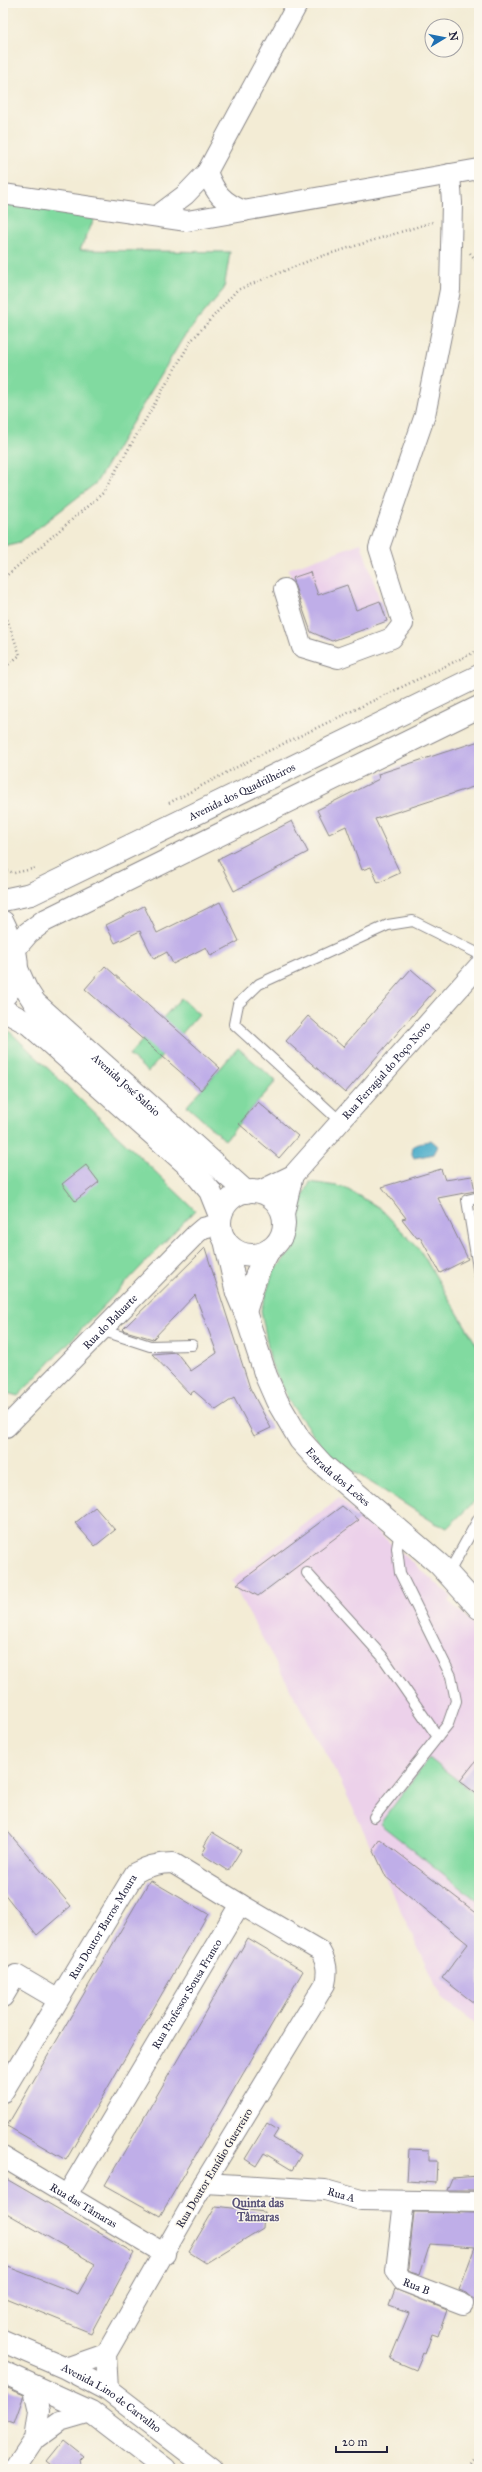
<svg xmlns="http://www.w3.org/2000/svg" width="482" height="2472" font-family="'IM FELL Great Primer',serif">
<rect width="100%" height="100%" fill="#fbf7ec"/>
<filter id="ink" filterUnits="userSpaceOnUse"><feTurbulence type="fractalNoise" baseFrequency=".025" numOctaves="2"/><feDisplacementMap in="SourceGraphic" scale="8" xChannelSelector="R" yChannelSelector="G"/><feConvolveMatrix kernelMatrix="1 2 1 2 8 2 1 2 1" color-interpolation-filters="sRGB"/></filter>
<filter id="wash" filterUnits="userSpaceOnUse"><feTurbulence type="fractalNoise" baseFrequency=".012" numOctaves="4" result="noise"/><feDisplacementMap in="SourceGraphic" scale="16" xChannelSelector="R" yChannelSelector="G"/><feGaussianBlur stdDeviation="0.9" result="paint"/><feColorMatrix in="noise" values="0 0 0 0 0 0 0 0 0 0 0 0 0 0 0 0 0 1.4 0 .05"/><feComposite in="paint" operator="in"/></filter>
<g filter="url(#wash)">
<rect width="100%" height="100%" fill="#f3ecd5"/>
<!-- built -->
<path fill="#ecd1ea" d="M361 543 387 621 332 641 311 632 288 569Z
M339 1498 452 1597 448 1601 479 1629V2027L441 1997 338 1776 231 1581Z"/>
<!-- green -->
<path fill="#81daa0" stroke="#527e6e" d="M3 203 97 213 80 250 230 252 224 289 183 338 96 483 20 542 3 546Z
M181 998 199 1014 148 1072 129 1055Z
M6 1028 195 1210 18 1396 3 1392V1030Z
M238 1048 276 1081 225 1140 187 1106Z
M310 1182 343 1187 380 1208 420 1250 479 1349V1497L447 1528 435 1523 329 1456 290 1403 271 1363 261 1310 273 1272 293 1249 297 1235 296 1212Z
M429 1758 479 1797V1902L380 1824Z"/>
<!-- water -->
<path fill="#4aacc9" stroke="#366782" d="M431 1140 438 1146 434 1154 414 1158 412 1154 413 1146Z"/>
<g id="blocks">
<!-- building -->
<path fill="#bfaee8" d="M310 572 318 595 347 585 356 610 380 601 387 621 332 641 311 632 292 578Z
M479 741V785L375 819 400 873 378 883 371 867 362 870 346 826 329 834 317 810 379 779 378 774Z
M292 821 308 852 234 891 218 859Z
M220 902 239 941 211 956 206 947 173 964 167 952 154 959 140 931 115 943 106 925 144 906 157 933Z
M105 966 220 1068 201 1090 85 989Z
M411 969 435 990 345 1093 286 1041 308 1016 343 1047Z
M258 1102 298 1136 279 1158 239 1124Z
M86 1165 99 1182 75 1201 62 1184Z
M441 1169 445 1180 472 1176 475 1191 438 1198 468 1259 440 1273 420 1237 417 1238 402 1219 406 1218 382 1187Z
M205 1248 250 1388 271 1428 254 1436 234 1398 216 1410 194 1391 190 1394 152 1354 176 1352 191 1371 217 1353 195 1295 153 1339 122 1330Z
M342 1506 359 1520 258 1596 237 1584Z
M95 1507 115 1530 95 1546 75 1523Z
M479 1757V1796L460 1781Z
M3 1826 71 1906 37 1935 3 1892Z
M212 1832 241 1850 228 1871 202 1854 206 1847 204 1846Z
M380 1839 479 1915V2007L442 1978 468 1944 386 1877 373 1849Z
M150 1880 208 1914 66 2160 7 2126Z
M248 1938 303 1971 160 2216 105 2185Z
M267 2123 278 2130 273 2138 301 2155 292 2170 264 2153 256 2166 245 2159Z
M409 2149 429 2150V2161H437L436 2183 407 2181Z
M479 2176V2190H447L452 2178Z
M3 2177 134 2253 91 2333 3 2297V2265L78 2294 95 2264 3 2211Z
M216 2206 264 2212 263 2228 206 2263 189 2252Z
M414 2212 479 2213V2304L467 2293 459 2290 475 2247 430 2244 420 2275 410 2272 408 2268Z
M395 2289 447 2310 438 2336 432 2334 425 2354 423 2353 416 2370 390 2359 409 2313 389 2306Z
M3 2386 24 2395 14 2423 3 2419Z
M64 2440 84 2456 80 2460 82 2469H57L47 2461Z"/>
</g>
</g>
<g filter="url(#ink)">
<use href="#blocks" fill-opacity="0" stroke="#8a8788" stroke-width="1"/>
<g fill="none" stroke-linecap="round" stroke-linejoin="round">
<defs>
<path id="service" d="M341 1122 234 1024 238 1004 259 984 388 925 413 921 479 954
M479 1197 467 1200 479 1274
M101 1330 150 1346 192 1345
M307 1573 382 1656 438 1737
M448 1574 479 1518
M374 1817 448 1724 456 1701 451 1676 400 1573 397 1548 400 1531"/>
<g id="minor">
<path d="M207 172C215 193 222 202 244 211"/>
<path d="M3 194 187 221 479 169"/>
<path d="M157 216 185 195 207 172 298 3"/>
<path d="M284 589 302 647 338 658 392 638 403 624 379 548 425 415 450 290 452 203 450 174"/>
<path id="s1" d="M258 1192 293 1175 479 966"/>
<path d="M283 1218 293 1175"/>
<path id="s2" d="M6 1427 196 1234 203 1228 219 1224"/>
<path d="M3 1997 16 1975 57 1999"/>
<path id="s3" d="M3 2092 135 1873C147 1866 158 1863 173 1863L240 1904"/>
<path id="s4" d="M3 2157 165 2254"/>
<path id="s5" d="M204 2183 325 2190 361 2200 479 2202"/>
<path id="s6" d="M67 2195 240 1904 320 1951C327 1963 328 1971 325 1984L204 2183 106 2354 108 2390"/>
<path id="s7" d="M404 2201 396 2271 403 2281 463 2304"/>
<path d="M66 2368 106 2354"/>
<path d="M33 2385 39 2411 35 2439"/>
<path d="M15 2469 35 2439 60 2421 91 2412"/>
</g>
<g id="secondary">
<path id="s8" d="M17 969 26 989 35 1003 246 1192"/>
<path d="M3 1010 29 1024 190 1167 210 1191 220 1216"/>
<circle cx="252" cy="1223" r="32"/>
<path id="s9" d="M225 1240 237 1293 245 1312 266 1376 277 1401 300 1440 322 1464 439 1564 479 1608"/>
<path d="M245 1312 257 1273 269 1250"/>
</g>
<g id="primary">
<path id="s10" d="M3 900 31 894 479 676"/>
<path d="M3 922C16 949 26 972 3 998"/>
<path d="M16 947 28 933 44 921 479 707"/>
<path id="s11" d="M3 2341 66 2368 108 2390 211 2469"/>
<path d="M3 2372 91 2412 165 2469"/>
</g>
</defs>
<!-- service casing -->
<use href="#service" stroke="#8a8788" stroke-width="12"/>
<!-- minor casing -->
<use href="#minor" stroke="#8a8788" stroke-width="22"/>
<!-- secondary casing -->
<use href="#secondary" stroke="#8a8788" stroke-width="24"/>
<!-- primary casing -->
<use href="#primary" stroke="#8a8788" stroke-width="24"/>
<!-- path -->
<path stroke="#8a8788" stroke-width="2.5" stroke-dasharray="1 3" stroke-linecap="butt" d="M470 253 479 264
M3 581 6 576 103 493 191 341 237 290 316 258 433 222
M3 608 20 655 3 669
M169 803 258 756 479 650
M3 869 14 873 37 868
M465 2469 479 2451"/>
<!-- service -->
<use href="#service" stroke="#fff" stroke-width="10"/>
<!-- minor -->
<use href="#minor" stroke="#fff" stroke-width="20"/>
<!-- secondary -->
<use href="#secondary" stroke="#fff" stroke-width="22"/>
<!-- primary -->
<use href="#primary" stroke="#fff" stroke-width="22"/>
</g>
</g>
<g text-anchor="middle" stroke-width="3" stroke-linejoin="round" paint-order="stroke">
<!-- street labels -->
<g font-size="11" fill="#22223b" stroke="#fbf7ec">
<text dy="4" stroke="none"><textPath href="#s10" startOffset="263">Avenida dos Quadrilheiros</textPath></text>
<text dy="4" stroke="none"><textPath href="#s1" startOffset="179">Rua Ferragial do Poço Novo</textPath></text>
<text dy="4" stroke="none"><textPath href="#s8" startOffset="161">Avenida José Saloio</textPath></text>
<text dy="4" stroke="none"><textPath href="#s2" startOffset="148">Rua do Baluarte</textPath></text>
<text dy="4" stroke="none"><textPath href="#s9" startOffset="268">Estrada dos Leões</textPath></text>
<text dy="4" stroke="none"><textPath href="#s3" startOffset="193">Rua Doutor Barros Moura</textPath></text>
<text dy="4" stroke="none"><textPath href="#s6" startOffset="234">Rua Professor Sousa Franco</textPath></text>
<text transform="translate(214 2168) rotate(-59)" y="4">Rua Doutor Emídio Guerreiro</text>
<text dy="4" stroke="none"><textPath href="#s5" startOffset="138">Rua A</textPath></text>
<text dy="4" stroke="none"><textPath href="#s4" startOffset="94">Rua das Tâmaras</textPath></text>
<text dy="4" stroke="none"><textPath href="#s7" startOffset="97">Rua B</textPath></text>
<text dy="4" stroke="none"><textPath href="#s11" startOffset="123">Avenida Lino de Carvalho</textPath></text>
</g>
<!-- neighbourhood labels -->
<g font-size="12" font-weight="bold" fill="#595378" stroke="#fbf7ec">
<text x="258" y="2207">Quinta das<tspan x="258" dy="14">Tâmaras</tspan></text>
</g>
</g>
<!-- margin -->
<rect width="482" height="2472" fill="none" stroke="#fbf7ec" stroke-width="16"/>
<!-- north arrow -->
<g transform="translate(444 38) rotate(80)"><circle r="19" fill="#fbf7ec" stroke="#a4a2a5"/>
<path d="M0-3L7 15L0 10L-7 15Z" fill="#1f6fb2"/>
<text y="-6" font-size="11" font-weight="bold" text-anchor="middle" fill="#22223b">N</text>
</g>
<!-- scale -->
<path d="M336 2446v6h51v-6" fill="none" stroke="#22223b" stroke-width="2"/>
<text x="342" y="2446" font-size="12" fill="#22223b" stroke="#fbf7ec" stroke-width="3" paint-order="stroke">20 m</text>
</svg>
